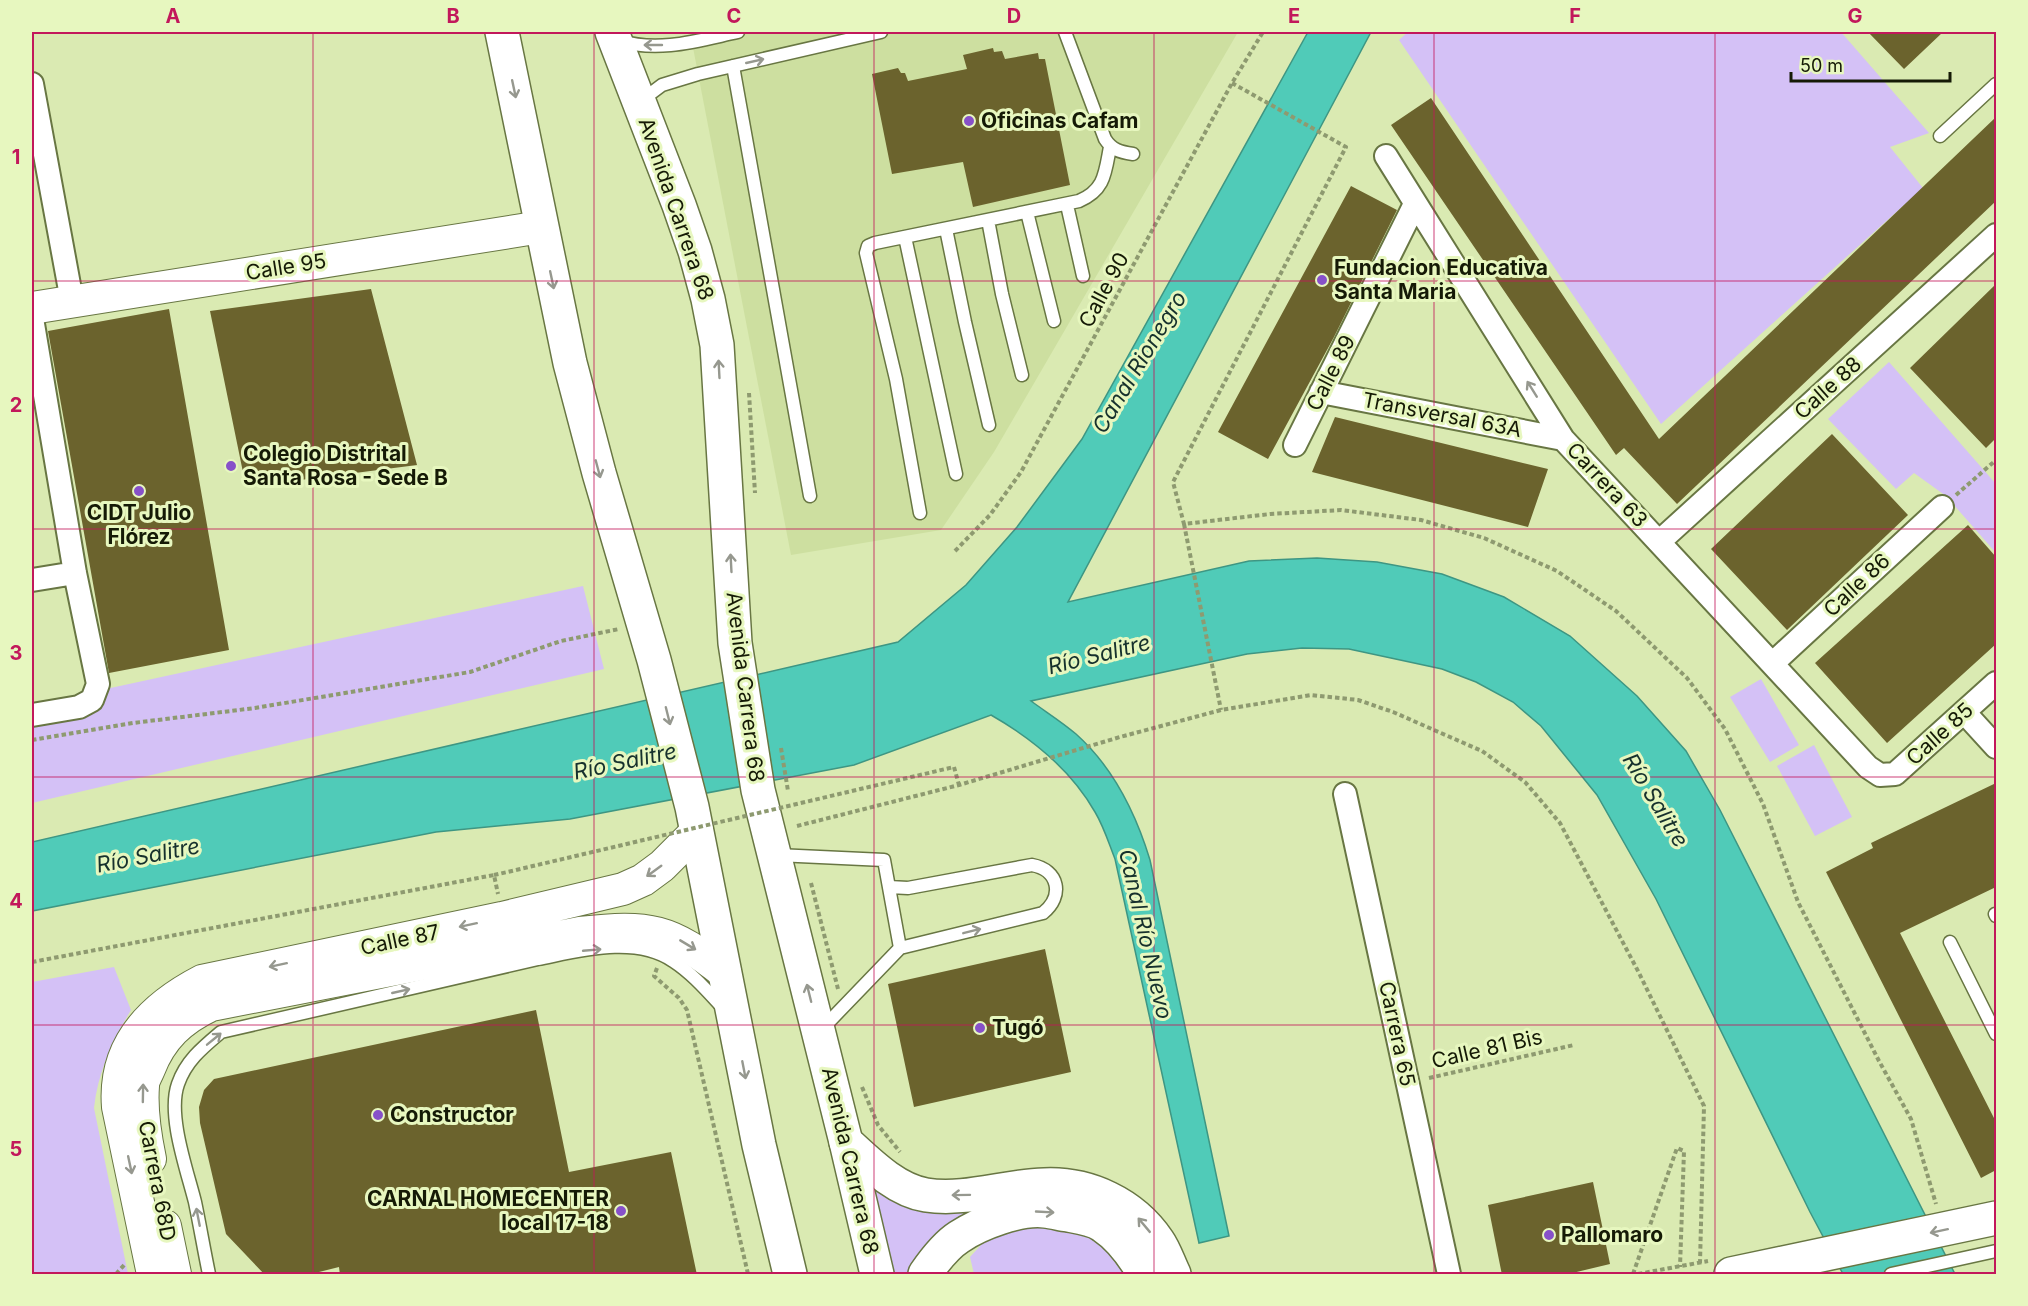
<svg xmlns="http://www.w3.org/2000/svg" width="2028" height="1306" font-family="Inter,sans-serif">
<rect width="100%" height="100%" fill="#daeab2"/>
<!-- built -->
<path fill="#cddfa0" d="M690 32H1238L994 452 941 530 791 555Z"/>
<!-- green -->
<path fill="#d4c1f6" d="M1408 32H1841L1929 133 1890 147 1923 188 1661 424 1399 40Z
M1889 362 1996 484V553L1946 496 1914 473 1896 489 1828 419Z
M583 586 604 669 32 803V705Z
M1761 679 1799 745 1770 762 1730 697Z
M1814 745 1852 817 1815 836 1777 766Z
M114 967 131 1010C112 1042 98 1072 94 1108L128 1274H32V982Z
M864 1167 993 1209 911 1267 906 1274H890Z
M1034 1224 1069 1225 1101 1242 1129 1274H974L970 1257 991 1234Z"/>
<!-- water -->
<path fill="#50cbb8" stroke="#3e9683" stroke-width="1.5" d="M1308 32H1371L1068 602 1249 561 1317 558 1377 562 1442 574 1504 597 1570 636 1637 696 1686 751 1720 810 1955 1274H1843L1810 1212 1656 899 1597 795 1541 726 1513 702 1476 682 1442 669 1349 649 1302 648 1247 654 1031 701C1046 712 1062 722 1076 734 1113 767 1136 814 1150 860L1229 1236 1199 1243 1115 859C1109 844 1104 827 1095 812 1071 770 1033 739 991 715L854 765 570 819 436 832 32 911V842L898 642 966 585 1017 527 1082 439Z"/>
<!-- building -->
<path fill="#6b632d" d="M1868 32H1943L1904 69Z
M993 48 994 52 1002 51 1005 59 1038 53 1039 59H1045L1070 185 973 207 963 162 892 174 872 74 898 68 901 73H905L908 81 967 69 963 55Z
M1431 98 1659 439 1996 117V201L1677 504 1624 448 1616 455 1391 125Z
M1351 186 1397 210 1334 337 1268 459 1218 432Z
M1996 284V438L1986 448 1910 368Z
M371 289 417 465 246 487 210 311Z
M169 309 229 650 109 673 48 331Z
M1335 417 1548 469 1528 527 1312 472Z
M1832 434 1908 515 1787 630 1711 549Z
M1968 525 1996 557V644L1887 743 1815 663Z
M1996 783V887L1900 933 1996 1122V1170L1981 1178 1826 872 1873 848 1871 843Z
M1045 949 1071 1072 914 1107 888 984Z
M536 1010 569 1172 671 1152 697 1275H340L339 1267 307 1275H265L226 1234 200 1123 199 1107 204 1090 214 1079Z
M1593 1182 1610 1264 1564 1275H1502L1488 1205Z"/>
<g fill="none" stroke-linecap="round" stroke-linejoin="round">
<defs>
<path id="lane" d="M1065 32 1105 139C1112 150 1120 152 1133 154
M621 41C659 53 700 40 738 32
M733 66 810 496
M642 100 662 85 698 74 881 32
M1940 136 1996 84
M1067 205 1083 276
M1027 212 1054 321
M988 220 1002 294 1022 375
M946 229 965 322 989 425
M905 237 956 474
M920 513 896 379 866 253 868 246 875 243 1079 201C1105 190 1105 173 1110 147
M777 855 884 860 900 948 822 1029
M889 887 908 888 1032 865C1059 870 1064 896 1043 913L900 948
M1995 914 1996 916
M1950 942 1996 1034
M209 1274C204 1250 200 1226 195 1202 187 1170 167 1115 178 1084 186 1061 202 1048 221 1032L538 959C579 951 635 935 673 961 693 974 708 992 724 1009
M1891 1274 1996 1251"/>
<path id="street" d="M32 84 72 301
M1386 156 1563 439 1868 767 1880 775 1895 774 1996 683
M32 318 75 573 98 684 92 700 79 707 32 715
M1321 392 1563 439
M1295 445 1415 204
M1660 541 1996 235
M32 580 75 573
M1773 663 1942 507
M1964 712 1996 747
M1345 794 1449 1274"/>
<path id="secondary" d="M32 308 541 227
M150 1159C145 1135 141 1111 143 1086 143 1080 147 1074 149 1069 161 1038 181 1019 211 1005L580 933C649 925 670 929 725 973
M165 1226 175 1274
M153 1274 118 1107C113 1046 152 1007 202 981L502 918 623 889 643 880 662 866 697 831"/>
<path id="primary" d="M502 32 570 363 599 473 654 660 692 807 759 1145 790 1274
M612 32 679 205 695 251 708 299 717 345 735 643 758 790 846 1142 877 1274"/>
<path id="highway" d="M846 1142C868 1162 895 1190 926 1195 966 1201 1004 1186 1044 1185 1089 1183 1133 1204 1158 1241 1165 1251 1169 1264 1174 1274
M925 1274C934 1261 945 1246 959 1237 980 1223 1020 1208 1045 1211 1053 1212 1061 1214 1068 1215 1079 1217 1094 1219 1103 1226 1121 1238 1133 1255 1144 1274
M1731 1274 1996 1218"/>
</defs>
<!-- lane casing -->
<use href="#lane" stroke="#687643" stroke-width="15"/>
<!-- street casing -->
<use href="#street" stroke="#687643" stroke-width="26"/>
<!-- secondary casing -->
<use href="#secondary" stroke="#687643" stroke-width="34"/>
<!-- primary casing -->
<use href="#primary" stroke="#687643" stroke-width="36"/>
<!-- highway casing -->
<use href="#highway" stroke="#687643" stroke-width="36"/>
<!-- path -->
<path stroke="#8e9a70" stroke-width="4" stroke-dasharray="4.5 3" stroke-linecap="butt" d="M1232 83 1346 147 1173 482 1184 524 1270 514 1341 510 1421 520 1484 538 1557 571 1616 611 1687 678 1725 729 1763 804 1798 902 1879 1061 1911 1119 1936 1204
M749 393 755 493
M1956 495 1996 460
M1184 524 1221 710
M955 551 990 515 1021 472 1232 83 1263 32
M32 740 133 723 255 708 470 672 561 641 619 629
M781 748 788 791
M954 767 959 785
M797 826 959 785 1120 737 1221 710 1311 695 1358 700 1393 712 1482 751 1525 782 1560 823 1639 973 1704 1106 1700 1263
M494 875 516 870
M811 883 838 989
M32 962 494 875 498 894
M657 968 654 976 679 998 687 1010 748 1274
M1429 1078 1574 1045
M862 1087 878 1125 900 1152
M116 1274 126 1263
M1633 1274 1677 1148 1684 1151 1680 1267
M1638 1274 1708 1261"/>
<!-- lane -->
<use href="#lane" stroke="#fff" stroke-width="12"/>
<!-- street -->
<use href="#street" stroke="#fff" stroke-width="22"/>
<!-- secondary -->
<use href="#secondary" stroke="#fff" stroke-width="32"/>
<!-- primary -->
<use href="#primary" stroke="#fff" stroke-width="33"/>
<!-- highway -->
<use href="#highway" stroke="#fff" stroke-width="33"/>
<!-- path-bridge -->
<path stroke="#8e9a70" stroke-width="4" stroke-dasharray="4.5 3" stroke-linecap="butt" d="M516 870 954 767"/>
</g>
<!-- one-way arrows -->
<defs><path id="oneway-shaft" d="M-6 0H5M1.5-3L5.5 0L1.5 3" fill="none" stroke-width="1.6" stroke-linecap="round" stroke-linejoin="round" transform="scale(1.5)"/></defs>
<g stroke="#96988f">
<use href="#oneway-shaft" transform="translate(653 45) rotate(180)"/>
<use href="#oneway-shaft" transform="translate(755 61) rotate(-13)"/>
<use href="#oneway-shaft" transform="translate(514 89) rotate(78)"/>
<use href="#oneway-shaft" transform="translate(552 280) rotate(78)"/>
<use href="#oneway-shaft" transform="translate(719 369) rotate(-93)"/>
<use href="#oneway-shaft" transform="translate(1532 389) rotate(-122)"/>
<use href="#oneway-shaft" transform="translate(598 469) rotate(75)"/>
<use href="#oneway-shaft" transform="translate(731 563) rotate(-93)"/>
<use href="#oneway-shaft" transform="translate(668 716) rotate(76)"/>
<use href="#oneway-shaft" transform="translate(654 871) rotate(144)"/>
<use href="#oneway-shaft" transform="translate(468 925) rotate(168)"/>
<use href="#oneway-shaft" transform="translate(972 931) rotate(-14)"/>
<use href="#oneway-shaft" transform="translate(688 945) rotate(31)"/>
<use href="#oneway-shaft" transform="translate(592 950) rotate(-5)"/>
<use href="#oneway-shaft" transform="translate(278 965) rotate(168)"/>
<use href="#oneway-shaft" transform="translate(401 991) rotate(-13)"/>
<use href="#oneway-shaft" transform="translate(809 993) rotate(-104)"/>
<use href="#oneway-shaft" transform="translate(214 1039) rotate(-39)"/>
<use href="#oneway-shaft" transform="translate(744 1070) rotate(79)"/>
<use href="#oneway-shaft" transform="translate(143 1093) rotate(-89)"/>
<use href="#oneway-shaft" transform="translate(130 1165) rotate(78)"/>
<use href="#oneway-shaft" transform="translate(961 1195) rotate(179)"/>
<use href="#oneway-shaft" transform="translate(1045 1212) rotate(3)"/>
<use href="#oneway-shaft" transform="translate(198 1217) rotate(-101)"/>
<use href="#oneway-shaft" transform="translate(1144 1225) rotate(-130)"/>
<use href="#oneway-shaft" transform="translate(1939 1231) rotate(168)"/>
</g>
<!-- grid -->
<path fill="none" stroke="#c2185b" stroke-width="1.5" stroke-opacity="0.55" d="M313 32V1274M594 32V1274M874 32V1274M1154 32V1274M1434 32V1274M1715 32V1274M32 281H1996M32 529H1996M32 777H1996M32 1025H1996"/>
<!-- markers -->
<g fill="#8751c9" stroke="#e7f7bf" stroke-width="2">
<circle cx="969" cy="121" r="6"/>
<circle cx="1322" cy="280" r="6"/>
<circle cx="231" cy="466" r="6"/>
<circle cx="139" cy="491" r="6"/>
<circle cx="980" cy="1028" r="6"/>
<circle cx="378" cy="1115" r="6"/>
<circle cx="621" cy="1211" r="6"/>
<circle cx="1549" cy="1235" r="6"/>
</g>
<g text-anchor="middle" stroke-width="6" stroke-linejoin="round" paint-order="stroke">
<!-- poi labels -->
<g font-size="21" font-weight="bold" fill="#151a06" stroke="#e7f7bf" text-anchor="start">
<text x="981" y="128">Oficinas Cafam</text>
<text x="1334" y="275">Fundacion Educativa<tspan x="1334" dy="24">Santa Maria</tspan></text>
<text x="243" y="461">Colegio Distrital<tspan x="243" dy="24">Santa Rosa - Sede B</tspan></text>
<text x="139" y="520" text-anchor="middle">CIDT Julio<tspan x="139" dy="24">Flórez</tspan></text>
<text x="992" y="1035">Tugó</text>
<text x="390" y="1122">Constructor</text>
<text x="609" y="1206" text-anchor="end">CARNAL HOMECENTER<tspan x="609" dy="24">local 17-18</tspan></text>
<text x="1561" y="1242">Pallomaro</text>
</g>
<!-- street labels -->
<g font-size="21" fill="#151a06" stroke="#e7f7bf">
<text transform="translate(676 209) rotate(71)" y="7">Avenida Carrera 68</text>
<text transform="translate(286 267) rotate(-9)" y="7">Calle 95</text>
<text transform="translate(1104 290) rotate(-62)" y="7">Calle 90</text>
<text transform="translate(1331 373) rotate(-63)" y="7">Calle 89</text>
<text transform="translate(1828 388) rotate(-42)" y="7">Calle 88</text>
<text transform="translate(1442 415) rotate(11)" y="7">Transversal 63A</text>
<text transform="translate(1607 485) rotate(47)" y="7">Carrera 63</text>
<text transform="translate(1857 585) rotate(-43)" y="7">Calle 86</text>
<text transform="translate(745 687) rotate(83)" y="7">Avenida Carrera 68</text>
<text transform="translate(1940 734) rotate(-42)" y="7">Calle 85</text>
<text transform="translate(400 940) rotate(-12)" y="7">Calle 87</text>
<text transform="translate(1397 1034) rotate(78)" y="7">Carrera 65</text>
<text transform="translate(1487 1049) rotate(-13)" y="7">Calle 81 Bis</text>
<text transform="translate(850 1161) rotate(77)" y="7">Avenida Carrera 68</text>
<text transform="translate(157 1181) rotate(79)" y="7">Carrera 68D</text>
</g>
<!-- water labels -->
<g font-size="22" font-style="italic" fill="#16312d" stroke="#e7f7bf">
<text transform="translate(1139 362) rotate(-59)" y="8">Canal Rionegro</text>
<text transform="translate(1099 654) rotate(-14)" y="8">Río Salitre</text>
<text transform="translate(625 761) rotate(-12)" y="8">Río Salitre</text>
<text transform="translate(1656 800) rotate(59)" y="8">Río Salitre</text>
<text transform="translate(148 855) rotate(-11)" y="8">Río Salitre</text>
<text transform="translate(1146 934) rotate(77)" y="8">Canal Río Nuevo</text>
</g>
</g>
<!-- border -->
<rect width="2028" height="1306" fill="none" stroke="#e7f7bf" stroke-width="66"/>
<!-- scale -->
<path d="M1791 72v9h159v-9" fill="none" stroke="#151a06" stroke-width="3"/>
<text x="1800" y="72" font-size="18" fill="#151a06" stroke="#e7f7bf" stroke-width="4.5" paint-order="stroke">50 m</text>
<rect x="33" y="33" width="1962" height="1240" fill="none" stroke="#c2185b" stroke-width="2"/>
<g font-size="20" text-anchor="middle" font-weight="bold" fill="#c2185b">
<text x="173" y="23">A</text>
<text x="453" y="23">B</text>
<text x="734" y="23">C</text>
<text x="1014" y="23">D</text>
<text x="1294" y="23">E</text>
<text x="1575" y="23">F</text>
<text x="1855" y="23">G</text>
<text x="16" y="164">1</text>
<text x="16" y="412">2</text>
<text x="16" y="660">3</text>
<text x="16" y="908">4</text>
<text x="16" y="1156">5</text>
</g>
</svg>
